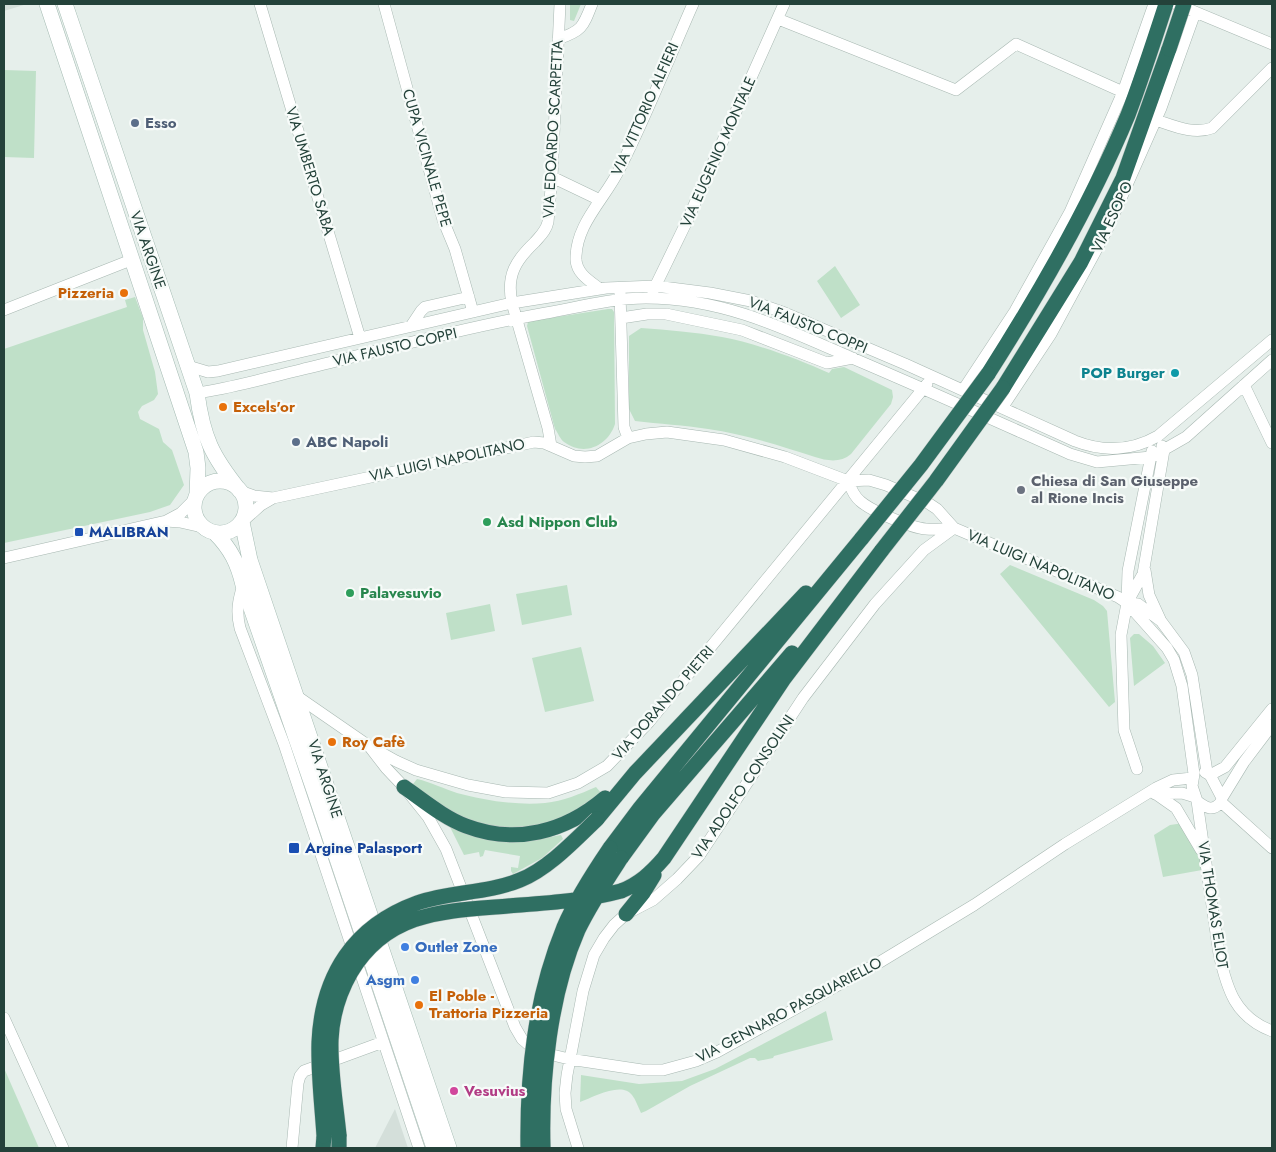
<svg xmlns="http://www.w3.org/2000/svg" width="1276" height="1152" font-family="Jost,sans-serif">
<rect width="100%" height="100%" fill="#e6efeb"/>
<!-- built -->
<path fill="#d4dfda" d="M4 4H27L4 11Z
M395 1109 408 1148H375Z"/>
<!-- green -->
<path fill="#bfe0c8" d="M570 4H581L574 21 570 20Z
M4 70 36 71 34 158 4 157Z
M835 266 860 305 841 318 817 281Z
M135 297 143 318V330L155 372 158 394 154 400 142 406 138 412 140 419 159 429 163 442 172 450 184 485 170 505 150 512 4 543V349L127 307 125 300Z
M608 309H612L614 312 615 424C608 446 584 457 564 442 560 439 558 433 555 429L527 326 528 322 531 321Z
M641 328C668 330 695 332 722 337 755 343 798 359 829 373L832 369 844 367 892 390 893 397 891 404 851 454C841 463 827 461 815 457 780 446 744 434 708 429 684 425 659 424 635 421L629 409V336Z
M1010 565 1094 600 1103 606 1107 611 1115 702 1109 707 1000 574Z
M567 585 572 615 522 625 516 594Z
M490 604 495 631 451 640 446 613Z
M1134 634H1139L1153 646 1165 663 1134 686 1130 638Z
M581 647 594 701 545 712 532 658Z
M417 779C431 782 444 789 457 793 483 800 518 806 545 803 563 801 580 794 596 787L602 794C567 822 518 837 475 822 453 814 434 799 414 787L413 784Z
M448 823 511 842 528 841 561 835 563 839 542 858 513 874 511 871V867L518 868 520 856 485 850 483 856 480 857 479 852 464 855Z
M1184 823 1200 842 1202 870 1163 877 1154 835 1170 825Z
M826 1011 833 1040 774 1056 773 1058 758 1061 755 1058H750L690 1086 646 1111 641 1113C638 1107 636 1100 632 1095 622 1081 593 1097 580 1102L581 1075 639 1084 682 1081 715 1069Z
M4 1068 39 1148H4Z"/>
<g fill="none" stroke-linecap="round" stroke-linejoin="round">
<defs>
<path id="street" d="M260 4 360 338
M384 4 443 220 455 249 473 312
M1176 4 1272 44
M778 19 956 90 1016 44 1123 92
M558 39C582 31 583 27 592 4
M1156 120C1174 126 1194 135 1212 128L1272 68
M552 177 600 200
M600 289C590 281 577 274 576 260 575 224 606 198 620 168 647 115 669 58 693 4
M653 291 687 221 784 4
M620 293 624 427 628 438
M4 310 131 260
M621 318 647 314H666L742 330 827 363 853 358
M411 326 421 311 425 307 469 297
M188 366 208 372 218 371 512 303 606 288 655 286 710 293 751 301 785 313 905 364 1075 441C1103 452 1132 451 1158 436L1272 340
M1244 385 1272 443
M963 390 1015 311 1070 212 1123 92 1154 4
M197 393C232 388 266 378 300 370 382 350 463 328 546 313 579 307 613 298 646 298 722 298 784 328 852 358 925 389 998 422 1070 454L1097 462 1151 457 1186 437 1272 360
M1002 408 1051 334 1107 230 1161 108 1195 13
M551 446 548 428 512 303C506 275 516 260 535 242 541 235 546 231 548 222L552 177 560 4
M848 481C851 489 854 496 860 501 871 511 912 528 926 529 935 530 944 529 954 528L1118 597 1127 603 1167 648 1174 660 1182 686 1194 774 1192 786 1197 801 1219 954C1227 989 1235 1017 1272 1031
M240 491 254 496 273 498 534 442 544 443 574 456 585 457 597 456 628 438 646 434 667 432 724 440 785 457 848 481 869 480 886 485 928 503 937 509 954 528
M166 521 180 522 202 527
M242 522 261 505 273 498
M4 558 166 521 181 513 195 499
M1145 570 1149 595 1160 619
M243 585C238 601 236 612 240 628L284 744 419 1148
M1128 601 1143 574 1164 450 1162 446
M1129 603 1138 604 1161 621 1184 652 1192 675 1207 772
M298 697 369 746 396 761 416 770 468 785 506 792 548 793 578 783 607 766 649 722 927 384
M369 746 386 768 404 787 428 817 446 849 515 1027 522 1039 536 1051 569 1059 642 1070H663L696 1061 717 1052 880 962 974 905 1065 844 1156 788 1173 780 1192 778
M1137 769 1124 730 1121 635 1127 603 1128 571 1152 451
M1205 772 1210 775 1222 798 1221 802
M1210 775 1225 767 1272 709
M1155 794 1182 793 1195 797
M1156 794 1176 808 1201 850
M1222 798 1244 762 1272 725
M1197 801C1206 808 1213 812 1221 802
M1221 802 1272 848
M4 1018 63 1148
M292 1148 298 1083 300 1076 304 1071 383 1042
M578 1148 566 1109 565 1093 567 1075 583 991 594 955 604 938 614 925 626 914 653 900 677 879 699 856 803 698 875 604 924 550 954 528"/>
<path id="secondary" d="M47 4 196 452 198 468 197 495
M65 4 197 393C203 438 212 456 240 491
M194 507a26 26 0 1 1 52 0a26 26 0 1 1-52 0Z
M242 522 250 560 449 1148
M215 533C231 549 238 564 243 585L316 796 434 1148"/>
<path id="highway" d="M988 374C1041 291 1090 206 1128 115 1142 78 1154 41 1166 4
M1003 388 1081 262 1123 178 1169 49
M404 787C423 800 444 818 466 826 516 845 565 832 605 798
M597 819 635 773 806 593
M610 848 640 808 862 538
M621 858 653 814 792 653
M621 891C639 884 651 873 664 858L783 680 882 550
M626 914 643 893 654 875
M323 1148 324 1136
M339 1148V1135"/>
</defs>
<!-- street casing -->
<use href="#street" stroke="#a8b8b2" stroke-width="12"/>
<!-- secondary casing -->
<use href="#secondary" stroke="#a4bbb3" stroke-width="16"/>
<!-- highway casing -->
<use href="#highway" stroke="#c2cac8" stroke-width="16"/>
<!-- street -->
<use href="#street" stroke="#fff" stroke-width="11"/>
<!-- secondary -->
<use href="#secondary" stroke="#fff" stroke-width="15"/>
<!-- highway -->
<use href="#highway" stroke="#2f6f62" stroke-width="15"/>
<defs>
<path id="highway-bridge" d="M1169 49 1184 4
M862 538 921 465 988 374
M882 550 936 481 1003 388
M339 1135C336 1104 330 1071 331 1040 332 1016 339 993 351 972 388 911 445 911 508 906 546 903 584 901 621 891
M324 1136C322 1105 318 1073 319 1042 322 975 354 926 417 903 451 891 486 894 520 880 548 869 575 840 597 819
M528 1148C527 1072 535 998 564 927 576 899 593 873 610 848
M543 1148C541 1079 550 994 578 930 590 905 606 881 621 858"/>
</defs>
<!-- highway-bridge casing -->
<use href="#highway-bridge" stroke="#c2cac8" stroke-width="16" stroke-linecap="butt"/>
<!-- highway-bridge -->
<use href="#highway-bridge" stroke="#2f6f62" stroke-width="15"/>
</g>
<!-- markers -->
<g fill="#5c6f8a" stroke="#f7fbf9" stroke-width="2">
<circle cx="135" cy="123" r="5"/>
<circle cx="296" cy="442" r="5"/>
</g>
<g fill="#e8710a" stroke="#f7fbf9" stroke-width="2">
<circle cx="124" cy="293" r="5"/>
<circle cx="223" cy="407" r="5"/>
<circle cx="332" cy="742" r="5"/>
<circle cx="419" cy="1005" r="5"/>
</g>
<circle fill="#0f9aa8" stroke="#f7fbf9" stroke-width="2" cx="1175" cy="373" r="5"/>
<circle fill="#6b7280" stroke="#f7fbf9" stroke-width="2" cx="1021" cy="490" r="5"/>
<g fill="#2e9e5b" stroke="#f7fbf9" stroke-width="2">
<circle cx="487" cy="522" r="5"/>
<circle cx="350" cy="593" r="5"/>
</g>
<g fill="#1a4fb4" stroke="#f7fbf9" stroke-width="2">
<rect x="74" y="527" width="10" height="10" rx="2.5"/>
<rect x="288" y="842" width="12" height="12" rx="2.5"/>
</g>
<g fill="#3f7fe0" stroke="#f7fbf9" stroke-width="2">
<circle cx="405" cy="947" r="5"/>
<circle cx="415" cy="980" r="5"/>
</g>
<circle fill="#d1479c" stroke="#f7fbf9" stroke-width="2" cx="454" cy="1091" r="5"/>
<g text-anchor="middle" stroke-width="4.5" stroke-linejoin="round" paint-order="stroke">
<!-- street labels -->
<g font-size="15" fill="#24423a" stroke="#f7fbf9">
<text transform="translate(645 109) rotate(-66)" y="5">VIA VITTORIO ALFIERI</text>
<text transform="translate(553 129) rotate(-87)" y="5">VIA EDOARDO SCARPETTA</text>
<text transform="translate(718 152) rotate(-66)" y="5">VIA EUGENIO MONTALE</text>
<text transform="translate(427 158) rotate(74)" y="5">CUPA VICINALE PEPE</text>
<text transform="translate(310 171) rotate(73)" y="5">VIA UMBERTO SABA</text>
<text transform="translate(1112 217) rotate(-65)" y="5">VIA ESOPO</text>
<text transform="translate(148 250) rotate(71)" y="5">VIA ARGINE</text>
<text transform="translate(808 325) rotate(22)" y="5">VIA FAUSTO COPPI</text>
<text transform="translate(395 347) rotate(-13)" y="5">VIA FAUSTO COPPI</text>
<text transform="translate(447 460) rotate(-12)" y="5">VIA LUIGI NAPOLITANO</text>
<text transform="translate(1041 565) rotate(23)" y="5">VIA LUIGI NAPOLITANO</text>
<text transform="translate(663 703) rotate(-49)" y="5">VIA DORANDO PIETRI</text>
<text transform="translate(325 779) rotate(72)" y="5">VIA ARGINE</text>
<text transform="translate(743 787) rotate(-56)" y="5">VIA ADOLFO CONSOLINI</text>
<text transform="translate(1213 905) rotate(81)" y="5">VIA THOMAS ELIOT</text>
<text transform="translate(789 1010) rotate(-28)" y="5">VIA GENNARO PASQUARIELLO</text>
</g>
<!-- service labels -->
<g font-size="15" font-weight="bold" fill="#4e5e75" stroke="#f7fbf9" text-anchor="start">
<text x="145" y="128">Esso</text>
<text x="306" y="447">ABC Napoli</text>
</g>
<!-- food labels -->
<g font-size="15" font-weight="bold" fill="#c56008" stroke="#f7fbf9" text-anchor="start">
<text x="114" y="298" text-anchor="end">Pizzeria</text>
<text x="233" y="412">Excels'or</text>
<text x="342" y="747">Roy Cafè</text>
<text x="429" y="1001">El Poble -<tspan x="429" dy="17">Trattoria Pizzeria</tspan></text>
</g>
<!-- culture labels -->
<g font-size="15" font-weight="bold" fill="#0d838f" stroke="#f7fbf9" text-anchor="end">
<text x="1165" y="378">POP Burger</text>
</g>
<!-- worship labels -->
<g font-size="15" font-weight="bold" fill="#5b616d" stroke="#f7fbf9" text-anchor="start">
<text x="1031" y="486">Chiesa di San Giuseppe<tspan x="1031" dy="17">al Rione Incis</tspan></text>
</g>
<!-- leisure labels -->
<g font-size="15" font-weight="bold" fill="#27864d" stroke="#f7fbf9" text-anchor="start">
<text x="497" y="527">Asd Nippon Club</text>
<text x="360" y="598">Palavesuvio</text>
</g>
<!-- transit labels -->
<g font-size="15" font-weight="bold" fill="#164399" stroke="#f7fbf9" text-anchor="start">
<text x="89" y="537">MALIBRAN</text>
<text x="305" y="853">Argine Palasport</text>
</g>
<!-- shop labels -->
<g font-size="15" font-weight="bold" fill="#366cbe" stroke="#f7fbf9" text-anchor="start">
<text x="415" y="952">Outlet Zone</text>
<text x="405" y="985" text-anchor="end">Asgm</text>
</g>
<!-- hotel labels -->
<g font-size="15" font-weight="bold" fill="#b23c85" stroke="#f7fbf9" text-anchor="start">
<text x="464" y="1096">Vesuvius</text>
</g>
</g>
<!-- border -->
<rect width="1276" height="1152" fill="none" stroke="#24423a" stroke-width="10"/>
</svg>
